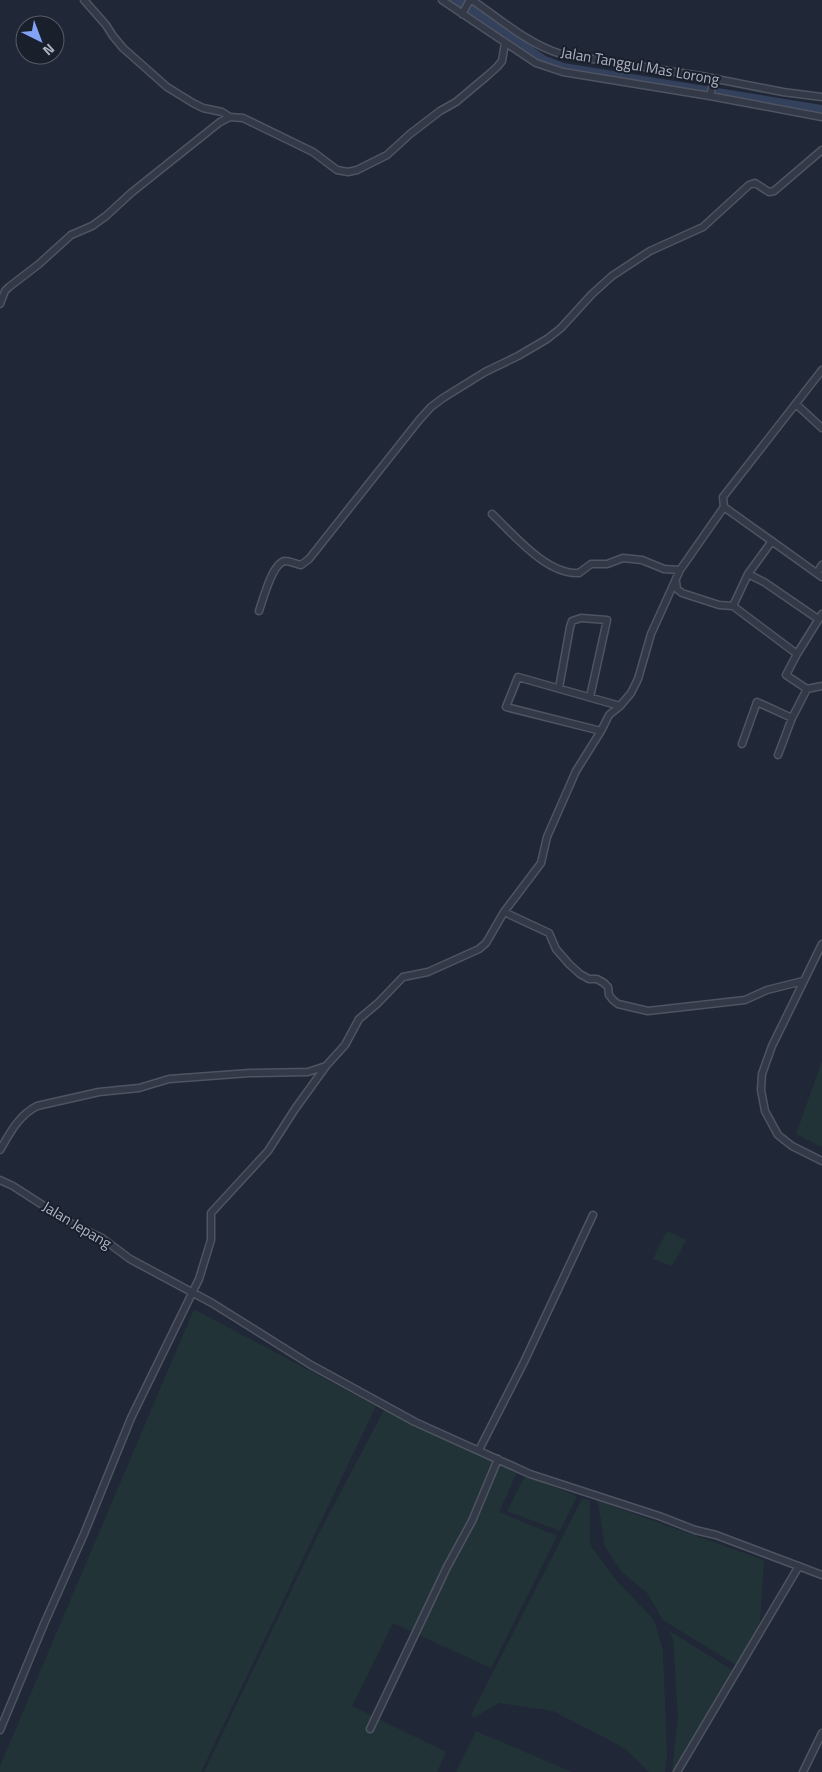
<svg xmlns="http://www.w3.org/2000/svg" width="822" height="1772" font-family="'Titillium Web',sans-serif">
<rect width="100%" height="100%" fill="#202736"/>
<!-- grass -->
<path fill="#223337" d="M822 1061V1147L796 1134Z
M667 1231 686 1240 672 1266 653 1259Z
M194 1309 376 1406 201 1772H0V1766Z
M385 1408 517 1472 499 1512 557 1536 491 1668 393 1623 352 1706 446 1752 437 1772H204L317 1537Z
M525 1476 577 1496 560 1531 507 1511Z
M582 1499 590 1500V1545L616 1580 654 1620 663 1651 667 1756 665 1772H649L626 1749 553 1711 499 1703 473 1718 472 1713Z
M598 1501 764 1560 760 1623 736 1665 663 1620 647 1593 623 1573 605 1547Z
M668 1630 732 1670 673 1772H672L678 1717 673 1639Z
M476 1731 572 1772H456Z"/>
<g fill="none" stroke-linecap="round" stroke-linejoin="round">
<!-- river -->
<path stroke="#34415d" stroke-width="12" d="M454 0 544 62 563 69 822 111"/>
<defs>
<path id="minor" d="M84 0 106 25 113 36 123 48 167 87 193 103 203 108 222 112 230 117
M442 0 536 63 563 72 710 96
M472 0C500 19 528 44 561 54L701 76 783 92 822 97
M462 14 470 0
M714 79 710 96 822 117
M0 304 5 291 9 287 39 264 71 235 92 226 106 216 131 193 220 122 230 117 243 118 313 152 337 170 348 172 357 170 387 155 410 134 440 111 456 102 487 76 497 67 502 61 505 43
M796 404 822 428
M724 507 822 577
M492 514C514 535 547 575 579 573L591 564H607L623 558 642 560 664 569 680 570
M817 573 822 565
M748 574 764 582 818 619
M676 582 677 589 682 593 719 605 733 606 797 654
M733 606 748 574 772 541
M259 611C263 600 272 563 285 561 290 561 296 564 301 565L309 559 420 419 431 407 443 398 485 372 518 356 547 339 561 328 592 294 612 276 650 251 703 227 749 185 755 183 769 192 774 191 822 150
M822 614 797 654 786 675 807 689 822 686
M559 688 570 627 572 621 581 618 607 620 590 697
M601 731 506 707 518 677 620 706
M742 744 757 702 792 718
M778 755 792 718 807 689
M504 912 549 933 556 949 569 964 580 974 589 979H597L604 983 608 987 609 995 613 1000 618 1004 648 1011 745 1000 767 990 803 981
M822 944 772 1046 762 1074 761 1090 765 1111 778 1135 792 1146 822 1161
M0 1150C10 1133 18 1116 37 1106L99 1092 139 1088 169 1079 250 1073 308 1072 326 1066 345 1045 359 1019 378 1003 403 977 428 972 479 949 486 943 504 912 541 863 547 837 576 771 601 731 609 715 620 706 631 693 638 679 651 634 680 570 724 507 723 497 822 370
M0 1180 13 1186 72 1224 102 1238 130 1259 212 1303 311 1365 415 1422 530 1474 659 1516 695 1530 716 1535 822 1575
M479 1450 524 1362 593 1215
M370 1729 447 1567 472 1521 498 1459
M0 1730 44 1624 84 1534 131 1418 199 1279 211 1240V1213L268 1151 295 1109 326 1066
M677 1772 799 1566
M803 1772 822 1733"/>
</defs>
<!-- minor casing -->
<use href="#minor" stroke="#4e5462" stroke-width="9"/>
<!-- minor -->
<use href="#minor" stroke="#343947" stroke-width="6"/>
</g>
<g text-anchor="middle" stroke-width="4" stroke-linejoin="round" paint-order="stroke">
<!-- street labels -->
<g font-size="15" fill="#aeb4c4" stroke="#191f2b">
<text transform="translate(640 66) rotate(10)" y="5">Jalan Tanggul Mas Lorong</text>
<text transform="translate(77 1225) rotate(31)" y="5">Jalan Jepang</text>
</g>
</g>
<!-- north arrow -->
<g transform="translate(40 40) rotate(138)"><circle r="24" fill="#191f2b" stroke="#555b68"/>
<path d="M0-4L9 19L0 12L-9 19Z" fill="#82a2f5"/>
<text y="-8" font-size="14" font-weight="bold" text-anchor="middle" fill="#aeb4c4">N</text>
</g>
</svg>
